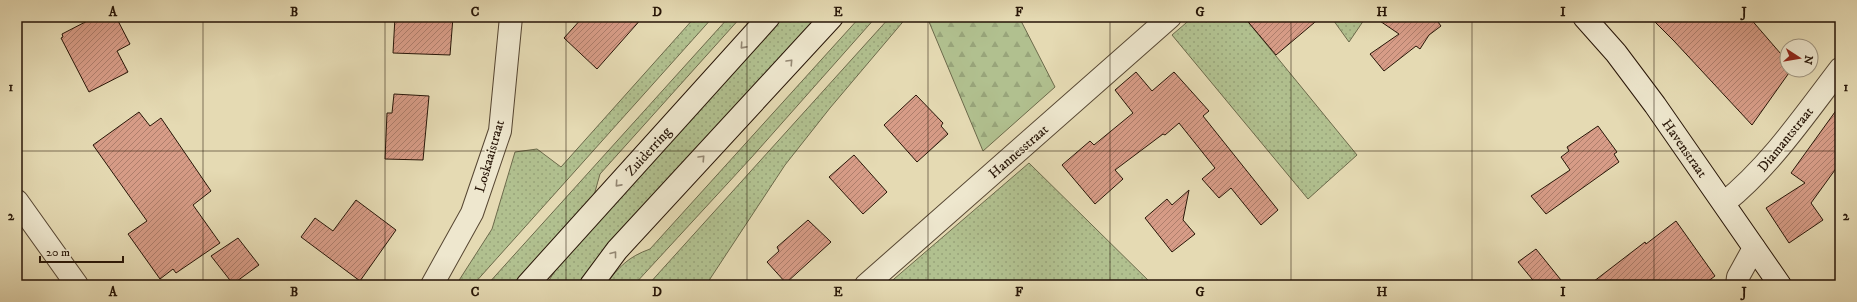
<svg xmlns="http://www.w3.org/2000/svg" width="1857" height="302" font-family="'IM FELL DW Pica',serif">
<defs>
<pattern id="grass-dots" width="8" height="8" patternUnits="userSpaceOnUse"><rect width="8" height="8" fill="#b1c08f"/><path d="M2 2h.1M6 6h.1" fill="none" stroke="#98a47a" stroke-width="1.8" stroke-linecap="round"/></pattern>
<pattern id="forest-firs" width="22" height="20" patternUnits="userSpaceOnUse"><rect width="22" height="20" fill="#b1c08f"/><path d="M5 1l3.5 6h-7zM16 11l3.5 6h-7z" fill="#98a47a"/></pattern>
<pattern id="building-hatch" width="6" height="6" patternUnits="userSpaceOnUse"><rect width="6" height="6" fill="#d79c87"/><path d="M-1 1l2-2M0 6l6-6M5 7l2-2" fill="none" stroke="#ae7e6c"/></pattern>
</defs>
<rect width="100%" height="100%" fill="#e5dab3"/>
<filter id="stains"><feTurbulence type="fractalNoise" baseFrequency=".005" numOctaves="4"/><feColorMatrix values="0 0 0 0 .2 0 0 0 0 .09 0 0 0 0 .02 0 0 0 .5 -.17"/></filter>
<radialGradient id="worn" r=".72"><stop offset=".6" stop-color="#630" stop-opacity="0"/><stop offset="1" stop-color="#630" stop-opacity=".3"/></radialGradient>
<!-- grass -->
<path fill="url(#grass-dots)" stroke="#6c6a4b" d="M695 17H713L473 285H456L492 229 515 152 537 149 561 167Z
M729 17H741L600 174 593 199 516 285H487Z
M781 17H822L584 285H546L560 263Z
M860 17H876L751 158 634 285H605C620 266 628 257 650 249Z
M890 17H907L830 108 785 165 706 285H648Z
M1193 17H1244L1357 155 1308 199 1172 35Z
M1331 17H1366L1349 42Z
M1029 163 1153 285H887Z"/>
<!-- forest -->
<path fill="url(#forest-firs)" stroke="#6c6a4b" d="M927 17H1019L1055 87 983 151Z"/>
<!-- building -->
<path fill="url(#building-hatch)" stroke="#271507" d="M95 17H116L130 44 117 51 128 72 89 92 61 38 63 37 62 34Z
M395 17H453L450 55 393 53Z
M583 17H643L597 69 564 38Z
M1244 17H1321L1276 55Z
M1374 17H1441L1438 22 1441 26 1429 35 1420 49 1416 46 1384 71 1370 54 1399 34Z
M1650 17H1749L1787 61V70H1791L1752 125 1674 41Z
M1136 72 1152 91 1174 72 1209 111 1203 116 1278 210 1261 225 1231 188 1219 198 1202 179 1215 168 1179 123 1165 135 1163 134 1115 170 1123 179 1095 204 1062 165 1090 141 1094 145 1133 113 1115 90Z
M394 94 429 96 423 160 385 159 387 113H392Z
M916 95 943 123 941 126 948 134 917 162 884 125Z
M1840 105V163L1811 203 1823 220 1789 243 1766 208 1805 183 1791 173Z
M139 112 150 126 161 118 211 191 193 205 220 243 176 273 173 269 160 279 128 234 147 221 93 145Z
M1598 126 1617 152 1614 154 1619 162 1546 214 1531 196 1570 170 1561 157 1569 151 1567 147Z
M854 155 887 192 863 214 829 177Z
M1189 190 1183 220 1195 234 1172 252 1145 218 1167 199 1172 205Z
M356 200 396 230 360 281 301 237 315 218 333 231Z
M808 220 831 242 786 283 767 262 779 251 777 247Z
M1676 221 1715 276 1703 285H1589L1645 242 1646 244Z
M238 238 259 265 233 284 211 256Z
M1536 249 1565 285H1537L1518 262Z"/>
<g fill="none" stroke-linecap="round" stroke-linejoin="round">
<defs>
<path id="street" d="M17 201 77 285
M1724 203C1770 166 1804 116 1840 69
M432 285 472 213 500 131 511 17
M866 285 1170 17
M1737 285 1738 277 1754 248"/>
<path id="secondary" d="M1584 17 1616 53 1655 105 1780 285
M527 285 769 17
M591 285 617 250 832 17"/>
</defs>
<!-- street casing -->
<use href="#street" stroke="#564632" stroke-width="24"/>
<!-- secondary casing -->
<use href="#secondary" stroke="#271507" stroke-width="24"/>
<!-- street -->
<use href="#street" stroke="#eee7ce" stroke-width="22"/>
<!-- secondary -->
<use href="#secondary" stroke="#eee7ce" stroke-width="22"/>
</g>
<!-- one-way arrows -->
<defs><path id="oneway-chevron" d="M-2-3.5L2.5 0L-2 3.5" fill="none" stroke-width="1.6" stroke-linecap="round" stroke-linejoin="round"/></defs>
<g stroke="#948874">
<use href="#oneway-chevron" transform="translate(743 46) rotate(132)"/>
<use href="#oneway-chevron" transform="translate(790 62) rotate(-47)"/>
<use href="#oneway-chevron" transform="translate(702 158) rotate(-47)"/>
<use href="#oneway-chevron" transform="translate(618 184) rotate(132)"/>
<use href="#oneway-chevron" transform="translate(614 254) rotate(-52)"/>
</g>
<!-- grid -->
<path fill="none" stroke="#271507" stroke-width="1" stroke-opacity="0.55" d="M203 17V285M385 17V285M566 17V285M747 17V285M928 17V285M1110 17V285M1291 17V285M1472 17V285M1654 17V285M17 151H1840"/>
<g text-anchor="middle" stroke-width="3.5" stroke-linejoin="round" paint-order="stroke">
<!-- street labels -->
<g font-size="14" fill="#271507" stroke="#eee7ce">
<text transform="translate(1785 139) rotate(-51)" y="5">Diamantstraat</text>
<text transform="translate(1685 148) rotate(55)" y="5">Havenstraat</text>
<text transform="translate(648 151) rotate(-48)" y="5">Zuiderring</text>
<text transform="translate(1018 151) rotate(-41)" y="5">Hannesstraat</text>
<text transform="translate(489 156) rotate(-74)" y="5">Loskaaistraat</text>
</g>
</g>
<!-- margin -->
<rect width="1857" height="302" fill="none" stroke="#e5dab3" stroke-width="44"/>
<!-- north arrow -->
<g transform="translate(1799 58) rotate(102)"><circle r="19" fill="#eee7ce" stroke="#9e937e"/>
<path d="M0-3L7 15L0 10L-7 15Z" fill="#8f2418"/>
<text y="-6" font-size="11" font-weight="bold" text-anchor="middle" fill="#271507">N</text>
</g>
<!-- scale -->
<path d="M40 256v6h83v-6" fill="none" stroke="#271507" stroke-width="2"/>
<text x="46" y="256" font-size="12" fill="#271507" stroke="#eee7ce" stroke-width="3" paint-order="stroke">20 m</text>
<rect x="22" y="22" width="1813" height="258" fill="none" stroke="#271507" stroke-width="1.5"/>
<g font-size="13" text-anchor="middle" font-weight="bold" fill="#271507">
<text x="113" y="16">A</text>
<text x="294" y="16">B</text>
<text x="475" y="16">C</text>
<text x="657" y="16">D</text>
<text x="838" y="16">E</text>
<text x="1019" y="16">F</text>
<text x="1200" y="16">G</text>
<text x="1382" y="16">H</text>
<text x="1563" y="16">I</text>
<text x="1744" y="16">J</text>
<text x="11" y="91">1</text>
<text x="1846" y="91">1</text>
<text x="11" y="220">2</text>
<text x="1846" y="220">2</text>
<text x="113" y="296">A</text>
<text x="294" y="296">B</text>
<text x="475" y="296">C</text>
<text x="657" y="296">D</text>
<text x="838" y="296">E</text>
<text x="1019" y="296">F</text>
<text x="1200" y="296">G</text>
<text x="1382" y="296">H</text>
<text x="1563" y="296">I</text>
<text x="1744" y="296">J</text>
</g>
<rect width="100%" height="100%" filter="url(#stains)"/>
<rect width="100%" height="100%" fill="url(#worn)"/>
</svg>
